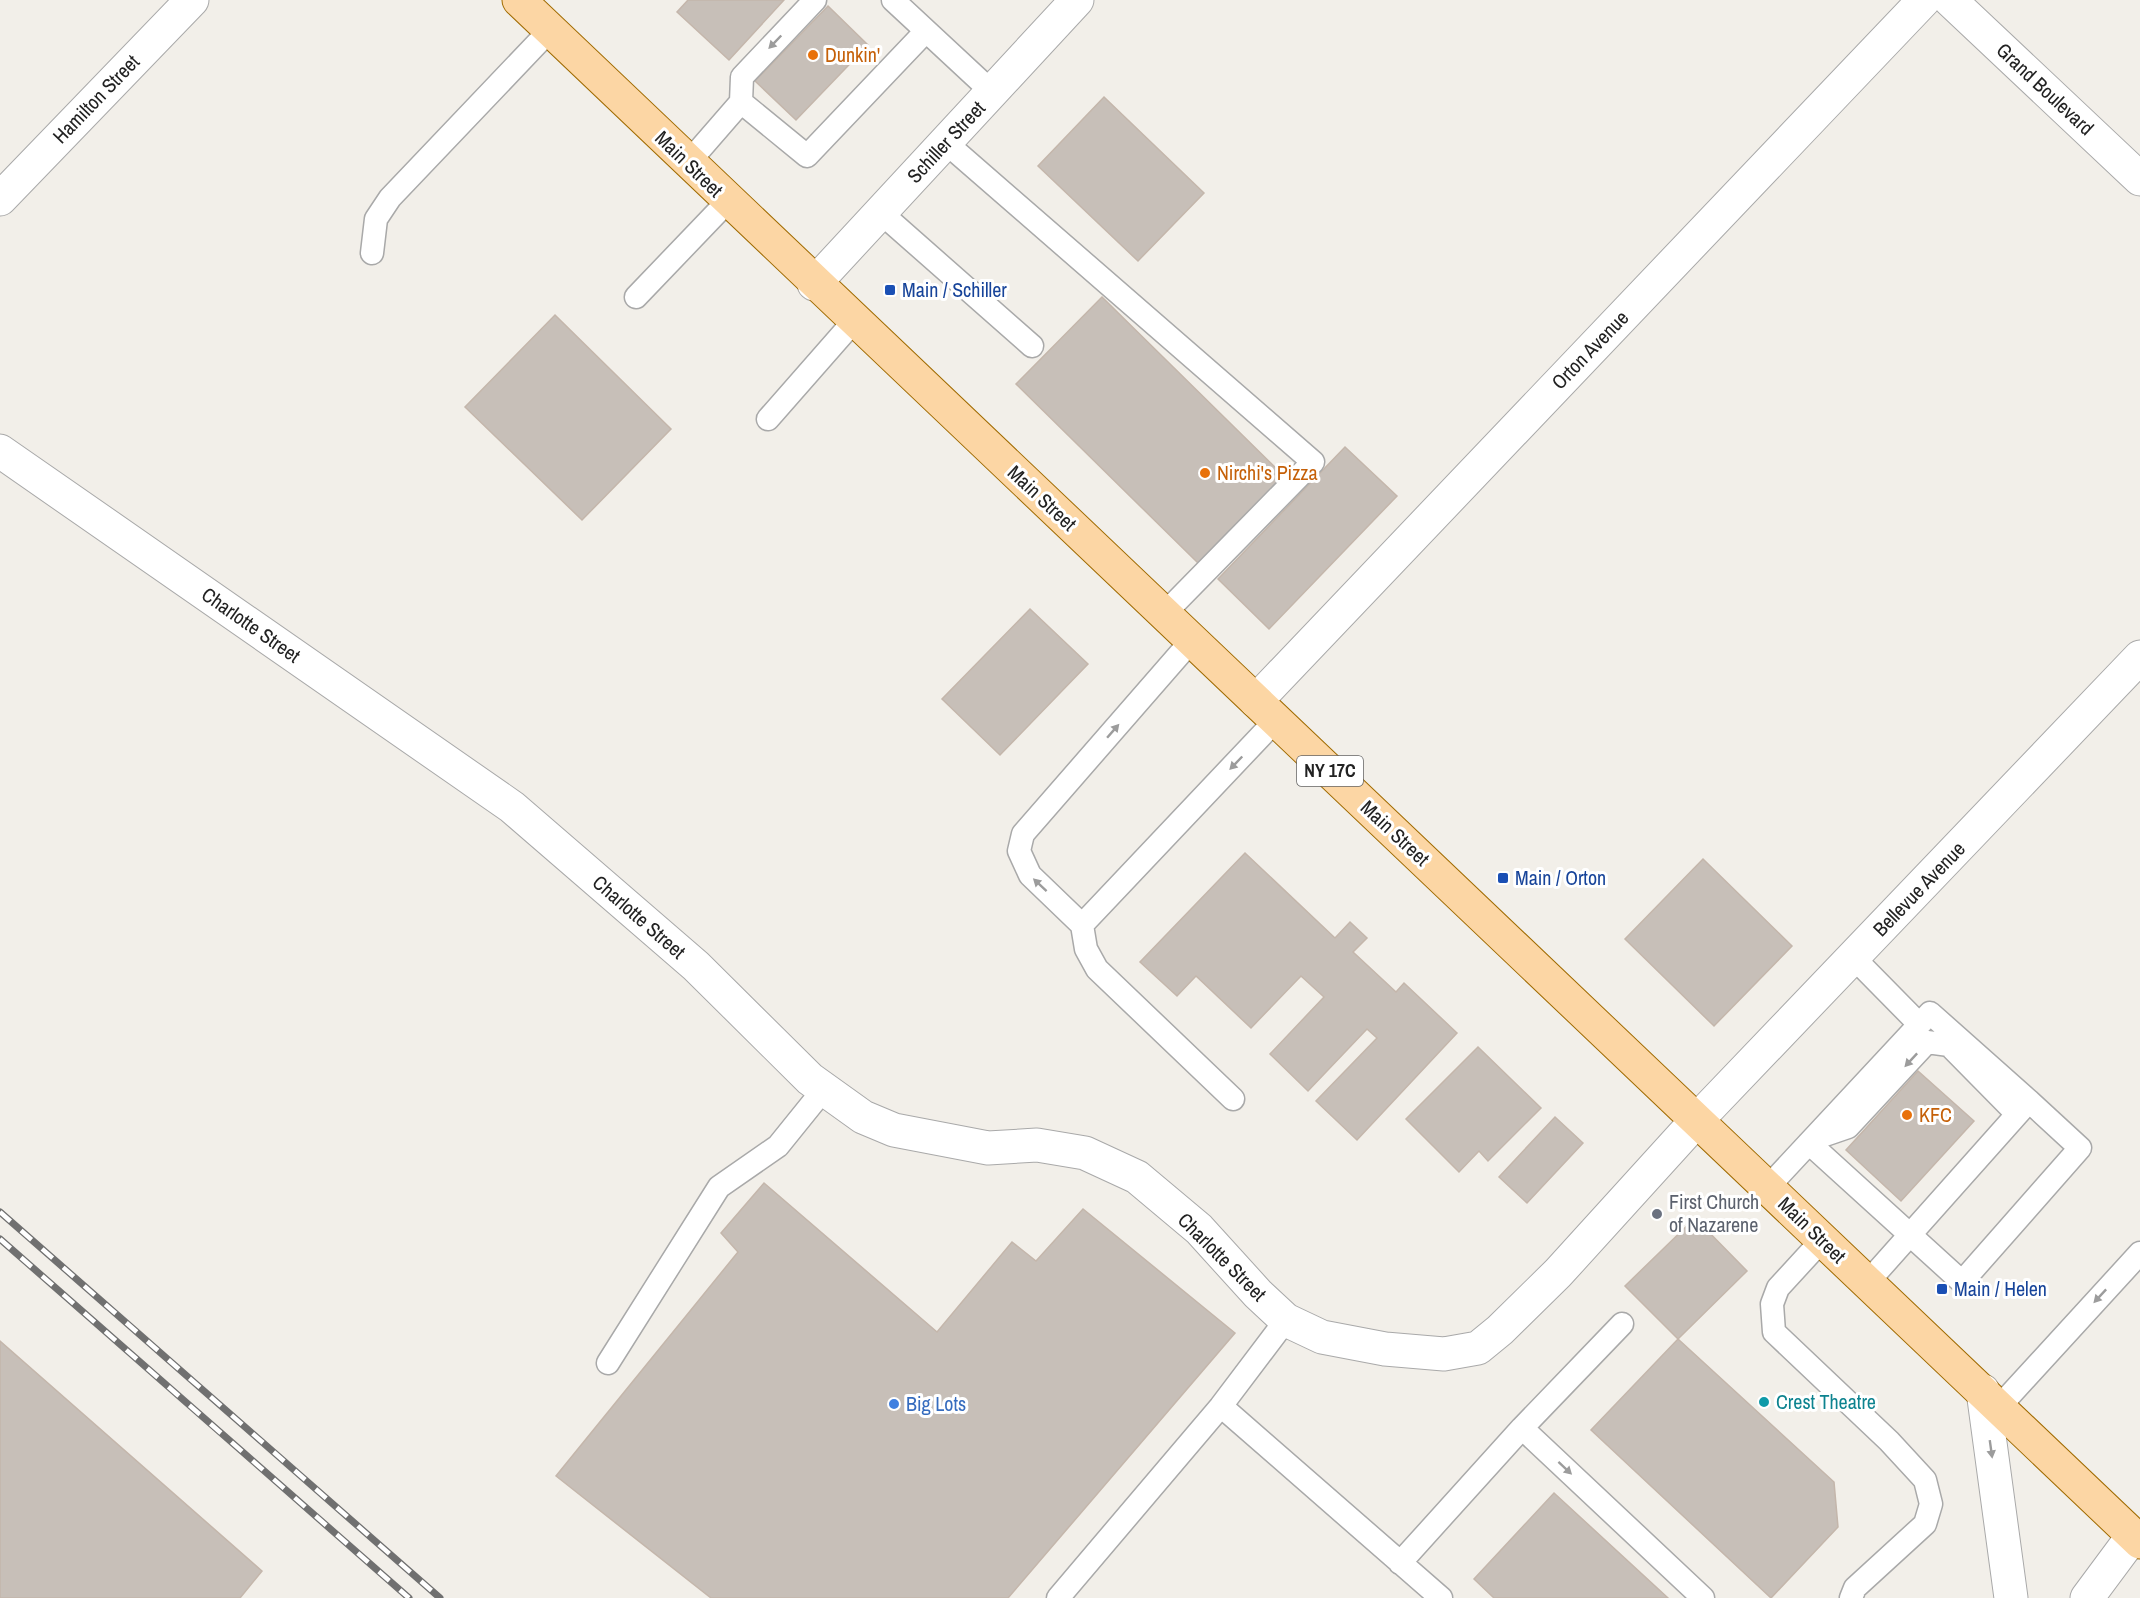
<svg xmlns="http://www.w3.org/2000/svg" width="2140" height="1598" font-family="'Archivo Narrow',sans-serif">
<rect width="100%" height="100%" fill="#f2efe9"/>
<!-- building -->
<path fill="#c7bfb8" stroke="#c4b6ab" stroke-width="1.5" d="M688 0H784L729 60 677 12Z
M828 6 868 45 796 120 755 81Z
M1104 97 1204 193 1138 261 1038 166Z
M1102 297 1284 476 1198 563 1016 384Z
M555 315 671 429 582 520 465 407Z
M1345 447 1397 496 1269 629 1218 579Z
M1030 609 1088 664 1000 755 942 699Z
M1245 853 1335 938 1350 922 1367 938 1353 952 1396 992 1404 983 1457 1033 1357 1140 1316 1101 1377 1038 1367 1029 1308 1091 1270 1054 1324 997 1301 976 1251 1028 1196 976 1177 996 1140 962Z
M1703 859 1792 946 1714 1026 1625 939Z
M1478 1047 1541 1108 1488 1161 1479 1151 1459 1172 1406 1119Z
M1918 1071 1974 1121 1901 1201 1846 1150Z
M1555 1117 1583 1143 1527 1203 1499 1177Z
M764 1183 937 1332 1012 1242 1036 1261 1083 1209 1235 1333 1008 1598H711L556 1476 738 1252 721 1233Z
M1695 1218 1747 1271 1678 1339 1625 1286Z
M1678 1339 1834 1482 1838 1527 1771 1598 1591 1430Z
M0 1341 262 1571 240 1598H0Z
M1554 1493 1668 1598H1494L1474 1579Z"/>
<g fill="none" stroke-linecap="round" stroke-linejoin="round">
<defs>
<path id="service" d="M893 0 992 92
M741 102 807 156 926 31
M945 142 1313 462 1164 614
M688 163 741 102 742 77 815 0
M880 212 1032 346
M372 253 376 219 390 198 550 30
M636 297 728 201
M768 419 854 321
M1192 640 1023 834 1019 851 1030 875 1082 925 1086 949 1097 969 1233 1099
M1082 925 1276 720
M1853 957 1919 1024
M1816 1138 1848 1127 1927 1042 1949 1045 2017 1114
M1809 1143 1962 1282 2080 1148 2029 1101
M1768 1187 1930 1013 2029 1101 1867 1283
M1823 1239 1778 1288 1772 1304 1774 1332 1889 1441 1925 1480 1931 1504 1925 1524 1855 1588 1851 1598
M1286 1320 1221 1406 1441 1598
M608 1363 719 1187 778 1146 824 1089
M1999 1407 2140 1253
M1522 1428 1703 1598
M1400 1563 1522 1428 1622 1324
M1058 1598 1221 1406"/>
<path id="minor" d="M1950 0 2140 179
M0 199 192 0
M814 284 1077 0
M0 451 512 807 696 966 810 1079 863 1117 894 1130 988 1148 1037 1145 1085 1153 1137 1177 1199 1229 1258 1294 1286 1320 1322 1337 1385 1349 1444 1354 1478 1348 1500 1330 1558 1273 1697 1120 2140 657
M1256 701 1924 0"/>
<path id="tertiary" d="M1983 1391 2011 1598
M2087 1598 2133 1536"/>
<path id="primary" d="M519 0 2140 1542"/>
</defs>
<!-- service casing -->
<use href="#service" stroke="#a9a9a9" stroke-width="25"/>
<!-- minor casing -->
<use href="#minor" stroke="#a9a9a9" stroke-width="35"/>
<!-- tertiary casing -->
<use href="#tertiary" stroke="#a9a9a9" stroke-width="35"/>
<!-- primary casing -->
<use href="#primary" stroke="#a06b00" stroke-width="35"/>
<!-- service -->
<use href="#service" stroke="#fff" stroke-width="22"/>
<!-- minor -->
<use href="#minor" stroke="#fff" stroke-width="33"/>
<!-- tertiary -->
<use href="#tertiary" stroke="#fff" stroke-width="33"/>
<!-- primary -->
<use href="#primary" stroke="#fcd6a4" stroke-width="33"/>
<defs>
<path id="rail" d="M0 1212 440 1598
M0 1239 409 1598"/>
</defs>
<!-- rail casing -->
<use href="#rail" stroke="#707070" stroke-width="7"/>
<!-- rail -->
<use href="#rail" stroke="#fff" stroke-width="4.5" stroke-dasharray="14" stroke-linecap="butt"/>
</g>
<!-- one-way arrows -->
<defs><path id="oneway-solid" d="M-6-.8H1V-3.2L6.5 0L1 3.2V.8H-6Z" transform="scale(1.5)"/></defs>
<g fill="#9c9c9c">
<use href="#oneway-solid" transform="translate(775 42) rotate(134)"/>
<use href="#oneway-solid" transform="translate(1113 731) rotate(-49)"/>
<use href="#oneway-solid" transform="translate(1236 763) rotate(134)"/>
<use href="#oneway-solid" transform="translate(1040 885) rotate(-137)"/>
<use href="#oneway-solid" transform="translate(1911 1060) rotate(133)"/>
<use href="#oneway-solid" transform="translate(2100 1296) rotate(133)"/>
<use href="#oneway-solid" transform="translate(1991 1449) rotate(82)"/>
<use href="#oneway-solid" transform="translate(1565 1468) rotate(43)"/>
</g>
<!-- markers -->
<g fill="#e8710a" stroke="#fff" stroke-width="2">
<circle cx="813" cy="55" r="6"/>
<circle cx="1205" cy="473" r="6"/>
<circle cx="1907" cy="1115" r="6"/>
</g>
<g fill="#1a4fb4" stroke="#fff" stroke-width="2">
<rect x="884" y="284" width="12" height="12" rx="3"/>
<rect x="1497" y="872" width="12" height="12" rx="3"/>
<rect x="1936" y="1283" width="12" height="12" rx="3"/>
</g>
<circle fill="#6b7280" stroke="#fff" stroke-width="2" cx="1657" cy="1214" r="6"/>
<circle fill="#0f9aa8" stroke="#fff" stroke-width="2" cx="1764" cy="1402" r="6"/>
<circle fill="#3f7fe0" stroke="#fff" stroke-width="2" cx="894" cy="1404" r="6"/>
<g text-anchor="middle" stroke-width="6" stroke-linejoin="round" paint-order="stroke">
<!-- shield labels -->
<rect fill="#fff" stroke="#646464" stroke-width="1.5" x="1297" y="756" width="66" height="30" rx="4.5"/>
<g font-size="18" font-weight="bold" fill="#222">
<text x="1330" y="777">NY 17C</text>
</g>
<!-- food labels -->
<g font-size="20" fill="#c56008" stroke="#fff" text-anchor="start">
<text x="825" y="62">Dunkin'</text>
<text x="1217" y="480">Nirchi's Pizza</text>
<text x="1919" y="1122">KFC</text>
</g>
<!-- street labels -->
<g font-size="20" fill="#222" stroke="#fff">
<text transform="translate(2045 89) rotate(43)" y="7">Grand Boulevard</text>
<text transform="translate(96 99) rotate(-46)" y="7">Hamilton Street</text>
<text transform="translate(946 142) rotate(-47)" y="7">Schiller Street</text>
<text transform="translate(689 164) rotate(44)" y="7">Main Street</text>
<text transform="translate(1590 350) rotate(-46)" y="7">Orton Avenue</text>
<text transform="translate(1042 498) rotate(43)" y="7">Main Street</text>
<text transform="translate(251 625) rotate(35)" y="7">Charlotte Street</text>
<text transform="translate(1395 833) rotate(43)" y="7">Main Street</text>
<text transform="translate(1919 889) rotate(-46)" y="7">Bellevue Avenue</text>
<text transform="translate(639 917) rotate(41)" y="7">Charlotte Street</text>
<text transform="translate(1812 1230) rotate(44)" y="7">Main Street</text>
<text transform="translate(1222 1257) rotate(45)" y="7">Charlotte Street</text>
</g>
<!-- transit labels -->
<g font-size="20" fill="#164399" stroke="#fff" text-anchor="start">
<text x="902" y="297">Main / Schiller</text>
<text x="1515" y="885">Main / Orton</text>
<text x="1954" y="1296">Main / Helen</text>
</g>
<!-- worship labels -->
<g font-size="20" fill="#5b616d" stroke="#fff" text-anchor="start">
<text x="1669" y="1209">First Church<tspan x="1669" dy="23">of Nazarene</tspan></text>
</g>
<!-- culture labels -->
<g font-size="20" fill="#0d838f" stroke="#fff" text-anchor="start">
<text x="1776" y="1409">Crest Theatre</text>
</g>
<!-- shop labels -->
<g font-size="20" fill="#366cbe" stroke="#fff" text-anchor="start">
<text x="906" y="1411">Big Lots</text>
</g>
</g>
</svg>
